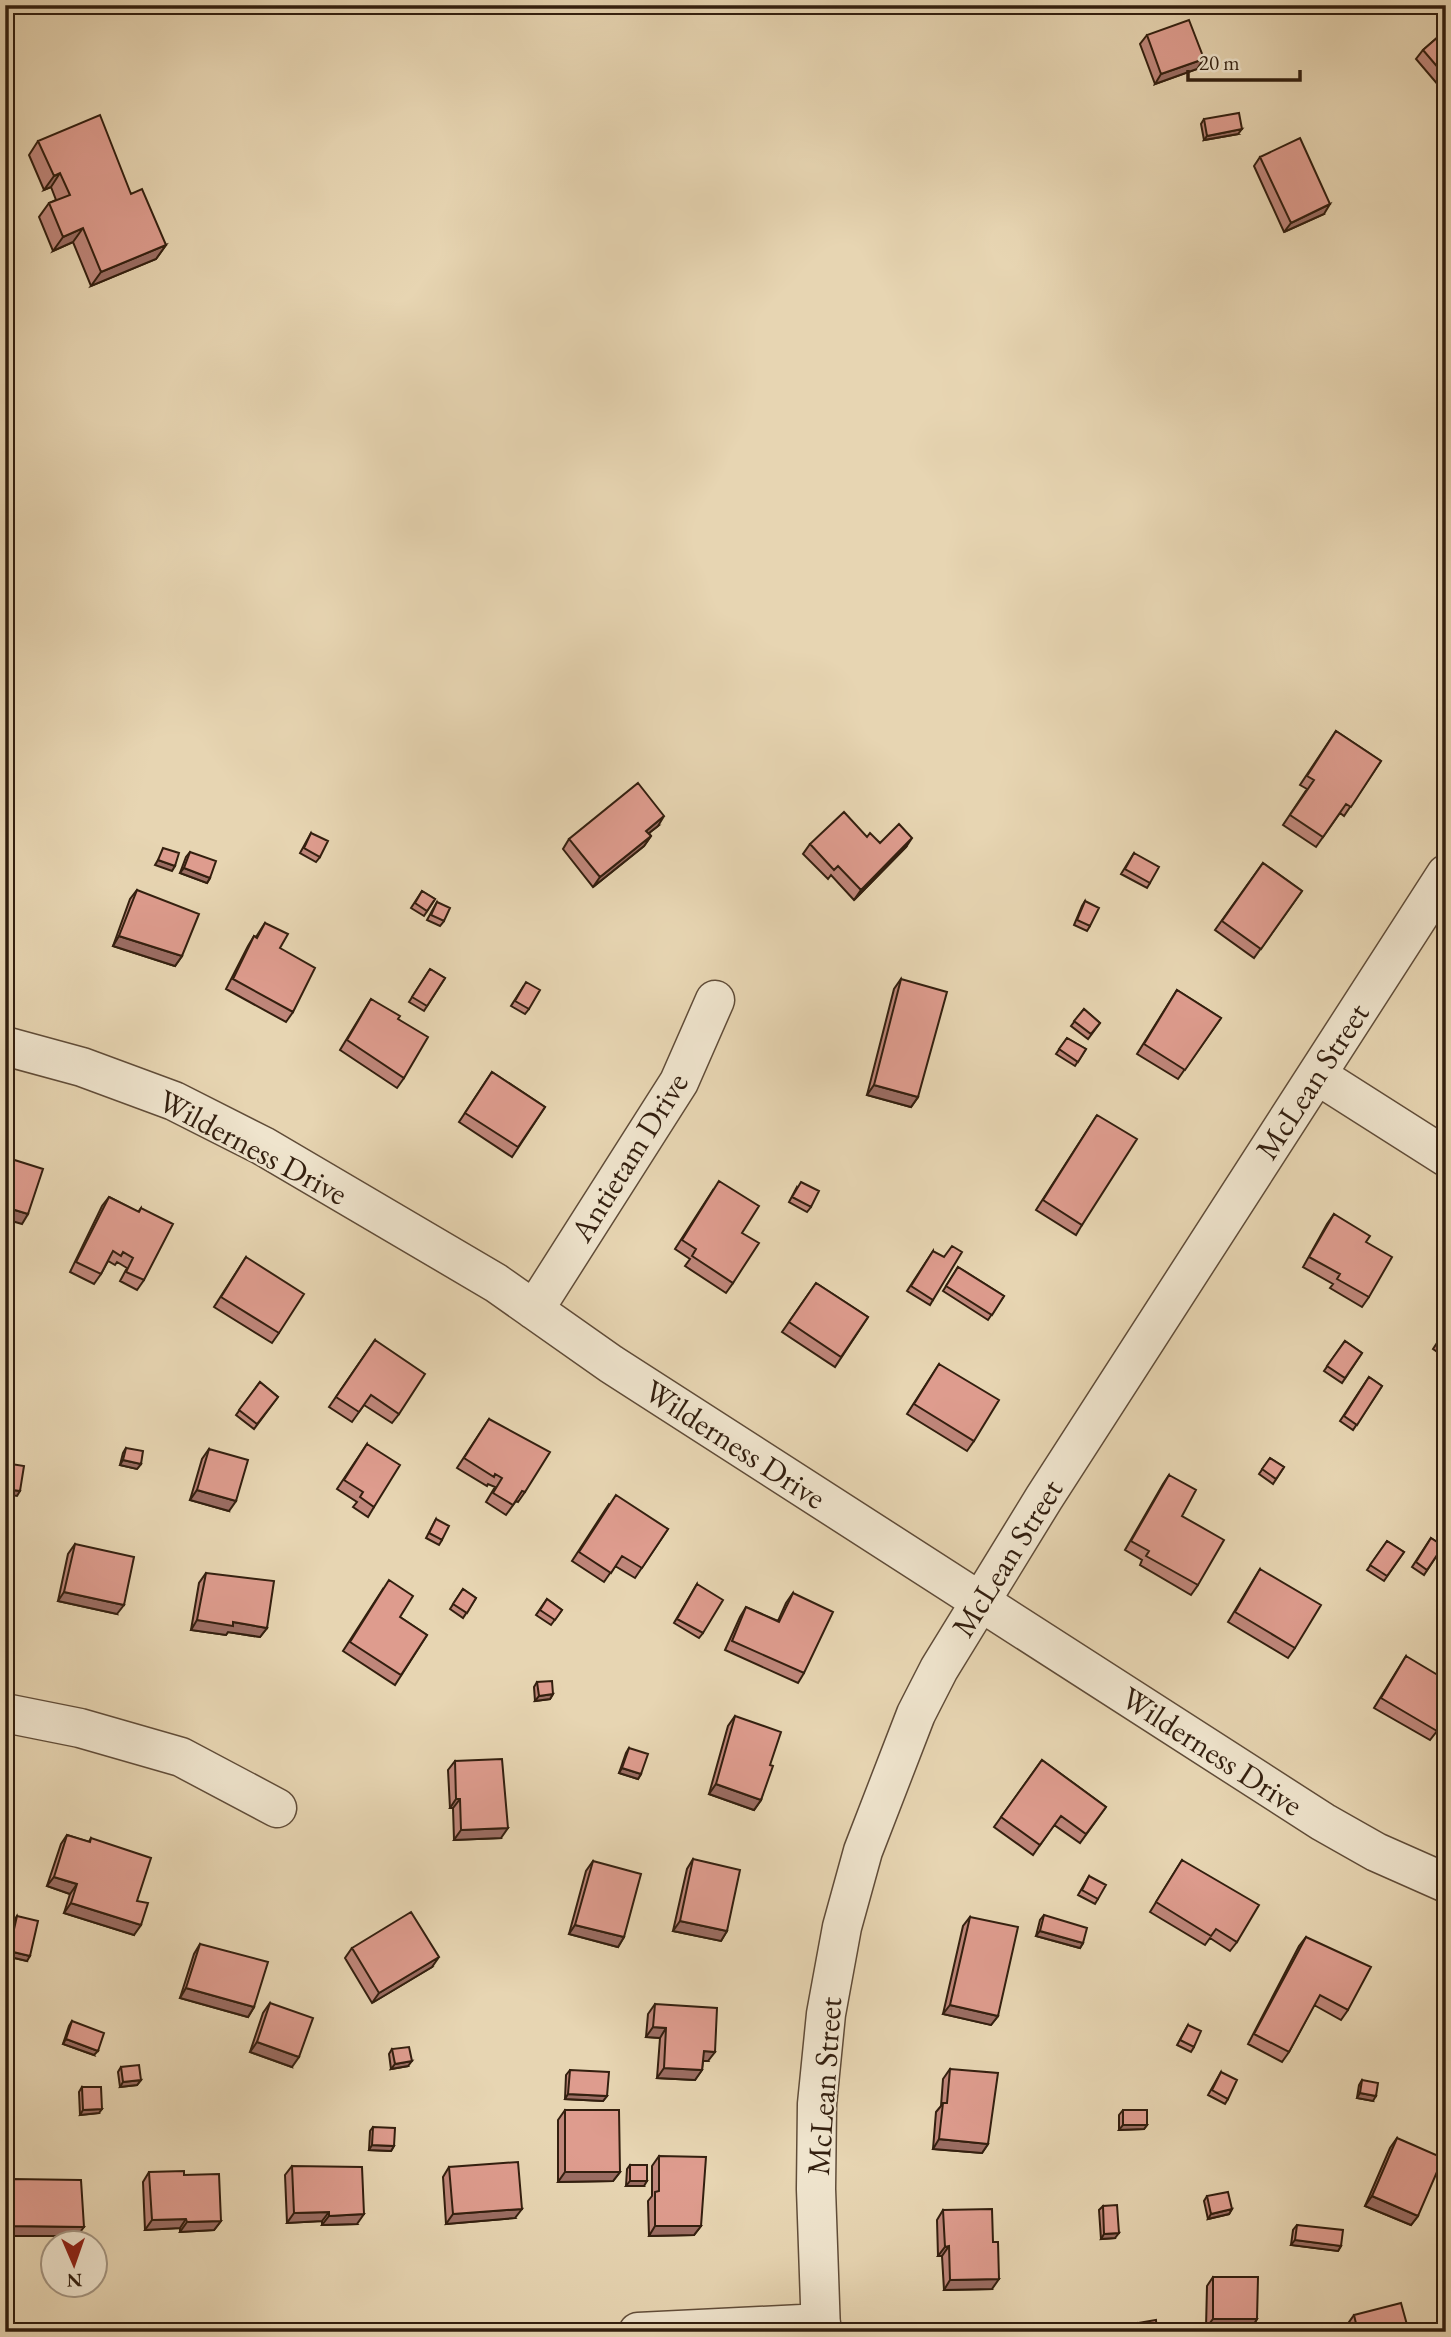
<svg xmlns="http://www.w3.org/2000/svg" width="1451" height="2337" font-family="'EB Garamond',serif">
<rect width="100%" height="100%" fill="#e7d5b2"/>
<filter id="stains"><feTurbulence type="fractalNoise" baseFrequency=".00286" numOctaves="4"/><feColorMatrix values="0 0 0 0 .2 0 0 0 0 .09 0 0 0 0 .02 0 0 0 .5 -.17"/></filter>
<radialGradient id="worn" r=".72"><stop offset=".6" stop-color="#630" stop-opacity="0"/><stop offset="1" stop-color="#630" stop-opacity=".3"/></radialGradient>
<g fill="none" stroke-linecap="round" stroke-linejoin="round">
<defs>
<path id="street" d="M5 1046 82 1067 174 1101 263 1146 496 1283 611 1364 1323 1822 1376 1852 1446 1883
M1317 1075 1446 1157
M534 1310 679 1082 715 1000
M5 1713 80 1728 181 1757 277 1808
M638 2332 821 2323
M821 2332 816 2189 817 2104 826 2014 842 1927 863 1851 916 1714 939 1669 1044 1498 1446 874"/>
</defs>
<!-- street casing -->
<use href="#street" stroke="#604c38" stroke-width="41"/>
<!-- street -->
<use href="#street" stroke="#efe4cd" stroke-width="38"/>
</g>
<!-- wall -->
<path fill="#bf867a" stroke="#331f0f" stroke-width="2" d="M1446 30V92L1445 93 1416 59 1423 50Z
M1147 35 1197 69 1155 84 1140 44Z
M1204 119 1238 134 1204 140 1201 124Z
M38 141 131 194 166 245 156 259 91 286 73 242 53 251 39 217 49 203 56 200 51 187 44 190 29 155Z
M1260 157 1324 214 1284 232 1254 166Z
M1336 731 1381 761 1344 816 1340 813 1316 847 1283 825 1307 789 1300 785Z
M658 826 649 833 651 836 644 846 593 887 563 849 569 839Z
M311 833 320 857 316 862 300 853Z
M867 837 880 843 906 847 854 900 831 875 828 879 803 854 810 844Z
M190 852 210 878 207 883 180 873 186 857Z
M1134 853 1150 883 1147 888 1121 874Z
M1263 863 1302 891 1254 958 1215 930Z
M137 890 182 956 175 966 113 946 130 899Z
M422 891 435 899 424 916 411 908Z
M1085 901 1090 926 1087 931 1074 925 1082 906Z
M437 902 444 921 440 926 427 920Z
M265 923 280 948 293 1012 286 1022 226 989 248 946 254 936 256 937Z
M430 969 445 978 424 1011 409 1002Z
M901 979 918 1097 911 1107 867 1095 894 989Z
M523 987 529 1009 525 1014 511 1006Z
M1177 990 1221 1018 1178 1079 1137 1054Z
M371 999 398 1019 404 1078 397 1088 340 1050Z
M1084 1009 1100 1023 1088 1039 1071 1026Z
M1067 1038 1086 1049 1075 1066 1056 1054Z
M492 1072 545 1107 512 1157 459 1122Z
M1097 1115 1082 1225 1076 1235 1036 1210Z
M797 1187 811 1207 807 1212 789 1202Z
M713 1190 742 1233 733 1283 726 1293 685 1266 690 1259 675 1249Z
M109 1197 138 1212 141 1208 144 1280 137 1290 120 1281 127 1268 117 1262 115 1265 108 1261 101 1274 94 1284 70 1272 102 1206Z
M1334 1214 1366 1242 1369 1297 1362 1307 1330 1288 1333 1284 1303 1267 1327 1224Z
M933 1251V1300L930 1305 907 1291Z
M246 1257 279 1333 272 1343 214 1307Z
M958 1267 1004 1296 988 1320 943 1291Z
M816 1283 868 1317 835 1367 782 1332Z
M1446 1329V1358L1433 1349Z
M375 1340 399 1414 392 1423 364 1405 352 1422 329 1407Z
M1345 1341 1362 1353 1342 1383 1324 1371Z
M939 1364 974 1441 967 1451 907 1414Z
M1369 1377 1382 1386 1353 1430 1340 1421Z
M260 1382 278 1397 254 1429 236 1415Z
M489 1419 525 1492 518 1502 516 1501 506 1515 486 1502 495 1487 488 1484 487 1486 457 1468Z
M367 1444 374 1507 368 1517 353 1507 357 1502 337 1489Z
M126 1448 141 1464 137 1469 120 1465 123 1453Z
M209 1449 229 1511 190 1500 202 1459Z
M1270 1458 1284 1467 1273 1484 1259 1474Z
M1169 1475 1198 1585 1191 1595 1140 1565 1142 1560 1125 1550 1163 1484Z
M609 1504 668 1529 635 1578 615 1566 604 1582 572 1561Z
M436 1519 442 1540 439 1545 426 1538Z
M1431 1538 1443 1546 1424 1575 1412 1567Z
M1387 1541 1404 1552 1384 1581 1367 1570Z
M75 1544 117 1614 58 1601 68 1554Z
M1260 1569 1295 1648 1288 1658 1228 1622Z
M206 1573 267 1628 260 1637 228 1632 226 1635 191 1630 199 1583Z
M697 1584 703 1633 699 1638 674 1623Z
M383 1589 400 1617 427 1635 395 1685 343 1651Z
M463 1589 476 1598 463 1618 450 1609Z
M793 1593 804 1673 798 1683 725 1650 740 1617 746 1607 778 1621 786 1603Z
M547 1599 562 1610 551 1625 536 1615Z
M1406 1656 1437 1731 1430 1740 1374 1708Z
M537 1682 553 1694 550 1699 535 1701 534 1687Z
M735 1716 770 1765 761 1800 754 1810 709 1794 728 1726Z
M629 1748 641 1774 638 1779 619 1773 626 1753Z
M1042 1760 1106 1807 1080 1843 1054 1825 1033 1855 994 1827Z
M455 1761 501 1838 454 1840 453 1808H450L448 1770Z
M67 1835 89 1842 91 1838 137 1901 134 1935 64 1913 70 1894 47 1886 61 1844Z
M693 1859 727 1931 721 1941 673 1931 687 1869Z
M1182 1860 1237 1942 1230 1951 1210 1938 1205 1945 1150 1912Z
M593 1861 624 1937 618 1947 569 1934 586 1871Z
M1089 1876 1098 1899 1095 1904 1078 1895Z
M1044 1915 1083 1943 1080 1948 1036 1936 1040 1920Z
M17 1916 27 1961 6 1956 14 1921Z
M970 1917 998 2016 991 2025 943 2014 963 1926Z
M1306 1937 1348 2010 1341 2020 1314 2005 1289 2052 1282 2062 1248 2044 1299 1946Z
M200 1944 254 2007 248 2017 180 1998 194 1954Z
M352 1948 432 1967 372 2003 345 1958Z
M270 2003 292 2067 250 2052 263 2013Z
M655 2004 708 2061H703L702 2070 695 2080 657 2078 660 2038 646 2037 648 2014Z
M72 2021 94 2055 63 2044 69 2026Z
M1188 2025 1194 2047 1191 2052 1177 2045Z
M392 2049 408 2066 391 2069 389 2054Z
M121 2067 141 2080 137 2085 120 2087 118 2072Z
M950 2069 988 2144 982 2153 933 2149 936 2112 941 2106 943 2079Z
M570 2070 607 2096 603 2101 565 2099 566 2075Z
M1221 2072 1228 2099 1225 2104 1208 2095Z
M1362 2080 1373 2101 1357 2098 1359 2085Z
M82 2087 99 2113 80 2115 79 2092Z
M565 2110 620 2172 613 2181 558 2182V2120Z
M1123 2110 1147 2125 1144 2129 1119 2130V2115Z
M373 2127 394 2146 391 2151 369 2150 370 2131Z
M1397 2138 1418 2216 1411 2225 1365 2206 1390 2148Z
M659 2156 701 2226 694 2235 649 2236 648 2201 652 2196V2166Z
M630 2165 644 2186H626L627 2169Z
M292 2166 357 2224 322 2225V2221L287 2223 285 2175Z
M449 2167 515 2218 446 2224 443 2177Z
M149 2172 184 2175 221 2221 214 2230 180 2232V2228L145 2230 143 2182Z
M12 2179 77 2236H8L5 2188Z
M1207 2196 1232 2209 1229 2214 1208 2219 1204 2201Z
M1103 2206 1115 2238 1101 2239 1099 2210Z
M943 2210 992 2289 944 2290 942 2256H938L937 2220Z
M1297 2225 1341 2246 1338 2251 1291 2245 1293 2230Z
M1213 2277 1257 2319 1251 2329 1206 2328 1207 2286Z
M1354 2315 1409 2332H1349L1347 2325Z
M1138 2323 1157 2332H1136L1135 2327Z"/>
<!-- shaded-wall -->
<path fill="#9b6d63" stroke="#331f0f" stroke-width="2" d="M1204 59 1197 69 1155 84 1161 74Z
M1242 129 1238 134 1204 140 1207 136Z
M60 173 51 187 44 190 54 176Z
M1330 204 1324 214 1284 232 1291 223Z
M83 228 73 242 53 251 63 237Z
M166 245 156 259 91 286 101 272Z
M664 816 658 826 640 840 646 831Z
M651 836 644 846 593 887 600 877Z
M912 838 906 847 854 900 861 890Z
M158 860 175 866 172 871 155 865Z
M184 868 210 878 207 883 180 873Z
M119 936 182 956 175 966 113 946Z
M874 1085 918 1097 911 1107 867 1095Z
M5 1207 28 1214 22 1224 5 1219Z
M123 1460 141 1464 137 1469 120 1465Z
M5 1489 20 1491 17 1496 5 1494Z
M197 1490 236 1501 229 1511 190 1500Z
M64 1592 124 1605 117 1614 58 1601Z
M197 1620 233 1622 267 1628 260 1637 228 1632 226 1635 191 1630Z
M553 1694 550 1699 535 1701 539 1696Z
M622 1768 641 1774 638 1779 619 1773Z
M716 1784 761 1800 754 1810 709 1794Z
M456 1799H460L453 1808H450Z
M508 1828 501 1838 454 1840 461 1830Z
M54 1877 77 1884 70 1894 47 1886Z
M71 1903 141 1925 134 1935 64 1913Z
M680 1921 727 1931 721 1941 673 1931Z
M575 1925 624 1937 618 1947 569 1934Z
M1040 1931 1083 1943 1080 1948 1036 1936Z
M9 1951 30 1956 27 1961 6 1956Z
M439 1957 432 1967 372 2003 379 1993Z
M186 1988 254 2007 248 2017 180 1998Z
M950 2005 998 2016 991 2025 943 2014Z
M653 2027 666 2028 660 2038 646 2037Z
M66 2039 98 2051 94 2055 63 2044Z
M257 2042 299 2057 292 2067 250 2052Z
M704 2051 715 2052 708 2061H697Z
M412 2061 408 2066 391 2069 395 2064Z
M664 2068 702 2070 695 2080 657 2078Z
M141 2080 137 2085 120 2087 123 2082Z
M1360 2093 1376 2096 1373 2101 1357 2098Z
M568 2094 607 2096 603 2101 565 2099Z
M102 2109 99 2113 80 2115 83 2110Z
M1123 2125H1147L1144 2129 1119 2130Z
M939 2139 988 2144 982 2153 933 2149Z
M372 2145 394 2146 391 2151 369 2150Z
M565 2172H620L613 2181 558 2182Z
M630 2181H647L644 2186H626Z
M1372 2196 1418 2216 1411 2225 1365 2206Z
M522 2209 515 2218 446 2224 453 2214Z
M1232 2209 1229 2214 1208 2219 1211 2214Z
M329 2212 322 2221 287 2223 294 2213Z
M364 2214 357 2224 322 2225 329 2216Z
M186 2219 180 2228 145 2230 152 2220Z
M221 2221 214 2230 180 2232 187 2222Z
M14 2226 84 2227 77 2236H8Z
M655 2226H701L694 2235 649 2236Z
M1119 2233 1115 2238 1101 2239 1104 2234Z
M1295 2240 1341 2246 1338 2251 1291 2245Z
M949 2246 942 2256H938L945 2247Z
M999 2279 992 2289 944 2290 950 2280Z
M1213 2319H1257L1251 2329 1206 2328Z"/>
<!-- building -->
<path fill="#de9c8e" stroke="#331f0f" stroke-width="2" d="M1189 20 1204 59 1161 74 1147 35Z
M1446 30V77L1423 50Z
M1239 113 1242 129 1207 136 1204 119Z
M100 115 131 194 142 189 166 245 101 272 83 228 63 237 49 203 70 195 60 173 54 176 38 141Z
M1300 138 1330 204 1291 223 1260 157Z
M1336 731 1381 761 1351 807 1346 804 1323 837 1290 815 1314 780 1307 776Z
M638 783 664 816 646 831 651 836 600 877 569 839Z
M844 812 867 837 870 833 880 843 899 824 912 838 861 890 838 866 834 870 810 844Z
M311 833 328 841 320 857 304 848Z
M163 848 179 853 175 866 158 860Z
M190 852 216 861 210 878 184 868Z
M1134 853 1159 867 1150 883 1125 869Z
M1263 863 1302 891 1261 949 1222 921Z
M137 890 199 914 182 956 119 936Z
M422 891 435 899 427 911 415 903Z
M1085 901 1099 908 1090 926 1077 920Z
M437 902 450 908 444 921 431 915Z
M265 923 288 934 280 948 315 968 293 1012 233 979 254 936 257 938Z
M430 969 445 978 427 1006 412 997Z
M901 979 947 992 918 1097 874 1085Z
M526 982 540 990 529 1009 515 1001Z
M1177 990 1221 1018 1185 1070 1144 1044Z
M371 999 400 1016 398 1019 428 1037 404 1078 347 1040Z
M1084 1009 1100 1023 1091 1034 1074 1021Z
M1067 1038 1086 1049 1078 1062 1059 1049Z
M492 1072 545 1107 518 1147 465 1113Z
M1097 1115 1137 1139 1082 1225 1043 1200Z
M5 1157 43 1169 28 1214 5 1207Z
M719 1181 759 1206 742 1233 759 1243 733 1283 692 1256 696 1249 682 1240Z
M801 1182 819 1191 811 1207 792 1197Z
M109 1197 139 1212 141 1208 173 1224 144 1280 126 1272 133 1258 123 1252 121 1256 113 1251 101 1274 76 1262Z
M1334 1214 1370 1236 1366 1242 1392 1257 1369 1297 1337 1279 1340 1274 1309 1257Z
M952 1246 962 1252 933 1300 911 1286 933 1251 944 1257Z
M246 1257 304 1294 279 1333 221 1297Z
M958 1267 1004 1296 992 1315 946 1286Z
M816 1283 868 1317 841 1357 789 1322Z
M1446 1330V1344L1439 1340Z
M375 1340 425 1374 399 1414 371 1395 359 1412 336 1397Z
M1345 1341 1362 1353 1345 1378 1327 1366Z
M939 1364 999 1400 974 1441 914 1404Z
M1369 1377 1382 1386 1357 1425 1344 1416Z
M260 1382 278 1397 257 1424 239 1410Z
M489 1419 550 1452 525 1492 522 1491 513 1505 493 1493 502 1478 495 1474 494 1477 464 1458Z
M367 1444 400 1465 374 1507 360 1497 363 1492 344 1480Z
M126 1448 143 1451 141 1464 123 1460Z
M209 1449 248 1460 236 1501 197 1490Z
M1270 1458 1284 1467 1276 1479 1262 1469Z
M5 1463 24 1466 20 1491 5 1489Z
M1169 1475 1196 1490 1182 1516 1224 1540 1198 1585 1146 1556 1149 1551 1131 1541Z
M616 1495 668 1529 642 1568 622 1556 611 1573 579 1552Z
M436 1519 449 1526 442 1540 429 1533Z
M1431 1538 1443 1546 1427 1570 1416 1562Z
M1387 1541 1404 1552 1387 1576 1370 1565Z
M75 1544 134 1557 124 1605 64 1592Z
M1260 1569 1321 1605 1295 1648 1235 1612Z
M206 1573 274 1581 267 1628 233 1622V1626L197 1620Z
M389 1580 413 1596 400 1617 427 1635 401 1675 350 1642Z
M697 1584 723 1600 703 1633 677 1619Z
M463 1589 476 1598 467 1613 453 1604Z
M793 1593 833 1612 804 1673 732 1641 746 1607 779 1622Z
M547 1599 562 1610 555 1620 540 1610Z
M1406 1656 1446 1680V1716L1437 1731 1381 1698Z
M552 1681 553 1694 539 1696 537 1682Z
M735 1716 781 1732 770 1765 773 1766 761 1800 716 1784Z
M629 1748 648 1754 641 1774 622 1768Z
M502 1759 508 1828 461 1830 460 1799H456L455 1761Z
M1042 1760 1106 1807 1086 1834 1061 1816 1040 1845 1001 1817Z
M67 1835 90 1842 91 1838 151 1858 137 1901 148 1903 141 1925 71 1903 77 1884 54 1877Z
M693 1859 740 1870 727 1931 680 1921Z
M1182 1860 1259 1905 1237 1942 1216 1929 1211 1936 1156 1902Z
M593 1861 641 1874 624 1937 575 1925Z
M1089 1876 1106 1885 1098 1899 1082 1890Z
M411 1912 439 1957 379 1993 352 1948Z
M1044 1915 1087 1928 1083 1943 1040 1931Z
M17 1916 38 1921 30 1956 9 1951Z
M970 1917 1018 1927 998 2016 950 2005Z
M1306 1937 1371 1967 1348 2010 1320 1995 1289 2052 1254 2034Z
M200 1944 268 1962 254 2007 186 1988Z
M270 2003 313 2018 299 2057 257 2042Z
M655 2004 717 2008 715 2052 704 2051 702 2070 664 2068 666 2028 653 2027Z
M72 2021 104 2033 98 2051 66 2039Z
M1188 2025 1201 2031 1194 2047 1180 2040Z
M409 2047 412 2061 395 2064 392 2049Z
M139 2065 141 2080 123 2082 121 2067Z
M950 2069 998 2073 988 2144 939 2139 943 2103H947Z
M570 2070 609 2072 607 2096 568 2094Z
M1221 2072 1237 2080 1228 2099 1212 2090Z
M1362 2080 1378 2083 1376 2096 1360 2093Z
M82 2087H101L102 2109 83 2110Z
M565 2110H619L620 2172H565Z
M1123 2110H1147V2125H1123Z
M373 2127 395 2128 394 2146 372 2145Z
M1397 2138 1443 2158 1418 2216 1372 2196Z
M659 2156 706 2157 701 2226H655V2192L659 2191Z
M518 2162 522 2209 453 2214 449 2167Z
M630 2165H647V2181H630Z
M292 2166 362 2167 364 2214 329 2216V2212L294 2213Z
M184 2171V2175L219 2174 221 2221 187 2222 186 2219 152 2220 149 2172Z
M12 2179 81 2180 84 2227 14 2226Z
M1228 2192 1232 2209 1211 2214 1207 2196Z
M1117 2205 1119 2233 1104 2234 1103 2206Z
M992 2209 993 2242H998L999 2279 950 2280 949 2246 945 2247 943 2210Z
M1297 2225 1343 2230 1341 2246 1295 2240Z
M1213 2277H1258L1257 2319H1213Z
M1401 2303 1409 2332H1358L1354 2315Z
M1156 2320 1157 2332H1140L1138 2323Z"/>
<g text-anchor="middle" stroke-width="5" stroke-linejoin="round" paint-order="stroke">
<!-- street labels -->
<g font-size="32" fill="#331f0f" stroke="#efe4cd">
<text transform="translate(1312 1081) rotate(-57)" y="11">McLean Street</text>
<text transform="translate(253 1147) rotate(28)" y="11">Wilderness Drive</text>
<text transform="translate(629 1157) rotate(-58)" y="11">Antietam Drive</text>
<text transform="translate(735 1444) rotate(33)" y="11">Wilderness Drive</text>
<text transform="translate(1007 1558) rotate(-58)" y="11">McLean Street</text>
<text transform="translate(1212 1751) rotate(33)" y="11">Wilderness Drive</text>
<text transform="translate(824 2086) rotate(-86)" y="11">McLean Street</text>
</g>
</g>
<!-- margin -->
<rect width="1451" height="2337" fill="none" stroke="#e7d5b2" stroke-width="28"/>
<rect x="7" y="7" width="1437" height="2323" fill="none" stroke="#331f0f" stroke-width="3.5"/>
<rect x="14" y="14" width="1423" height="2309" fill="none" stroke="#331f0f" stroke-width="2"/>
<!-- north arrow -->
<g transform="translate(74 2264) rotate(178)"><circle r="33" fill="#efe4cd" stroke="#a49581" stroke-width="2"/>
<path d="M0-5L12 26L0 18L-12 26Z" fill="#8f2418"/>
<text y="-10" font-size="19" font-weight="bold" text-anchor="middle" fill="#331f0f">N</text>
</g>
<!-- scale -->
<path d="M1188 70v10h112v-10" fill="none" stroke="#331f0f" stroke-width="3.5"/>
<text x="1199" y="70" font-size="21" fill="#331f0f" stroke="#efe4cd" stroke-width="5" paint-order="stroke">20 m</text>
<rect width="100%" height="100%" filter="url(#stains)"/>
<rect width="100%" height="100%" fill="url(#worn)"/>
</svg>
